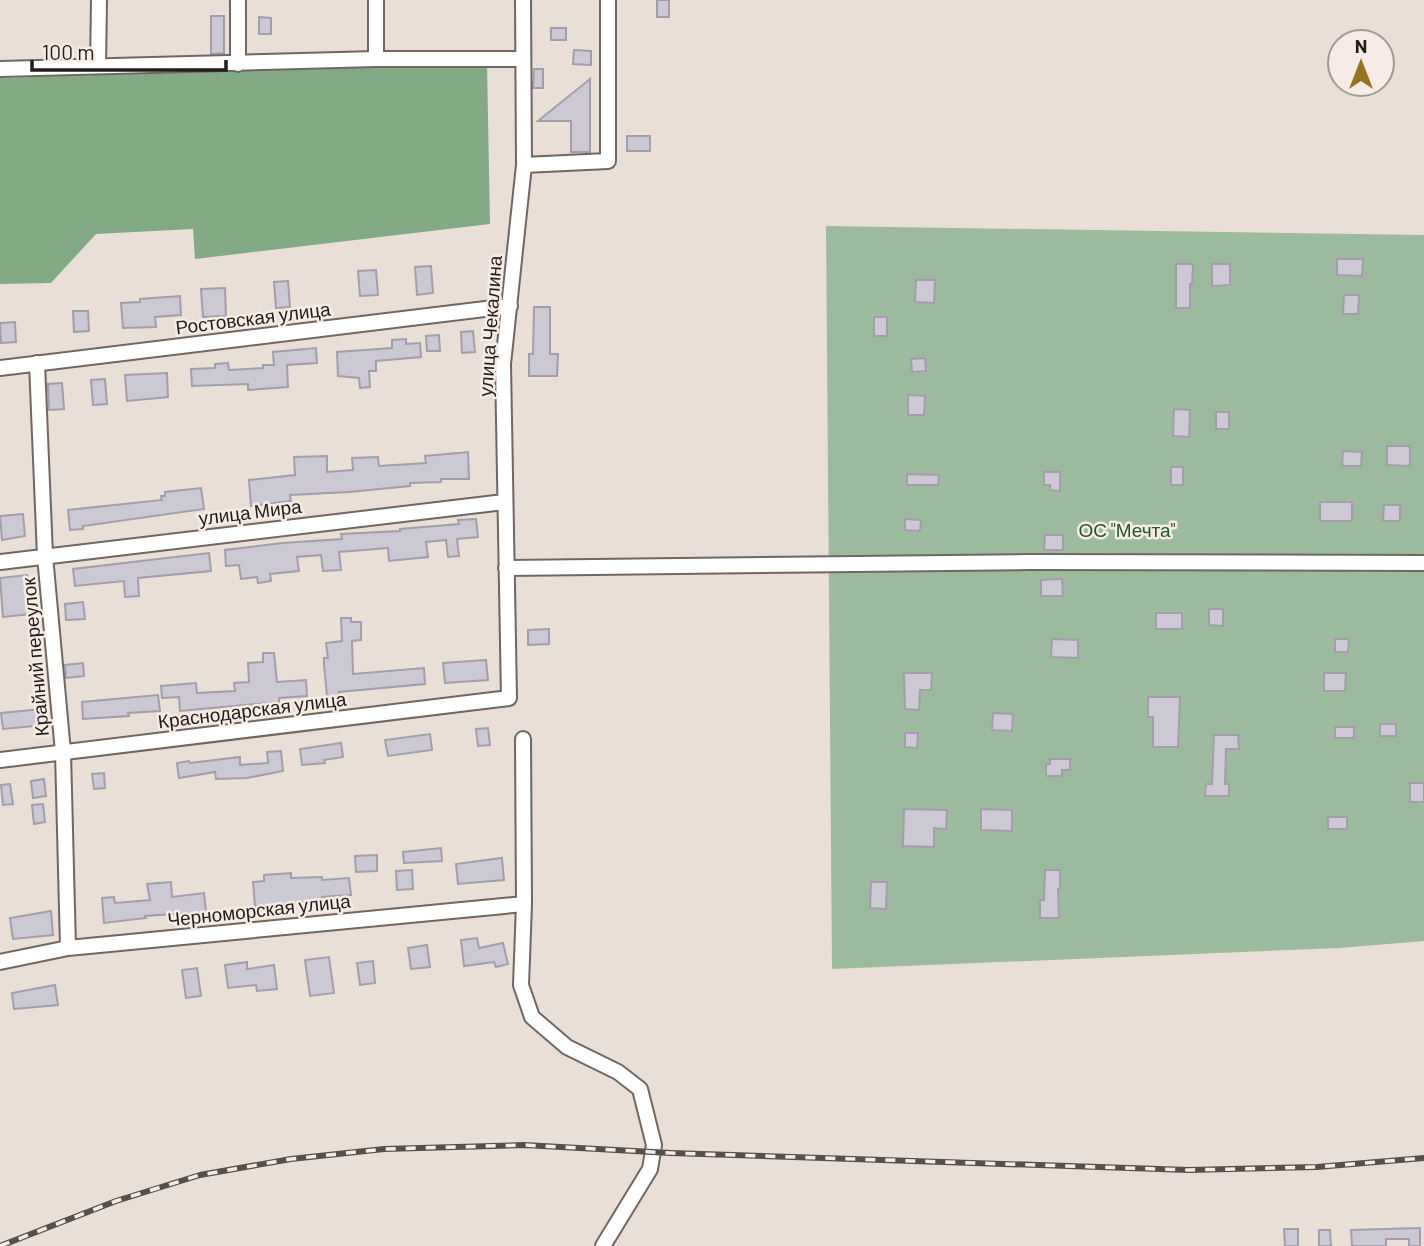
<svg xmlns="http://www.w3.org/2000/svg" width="1424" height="1246" font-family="Barlow,sans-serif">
<rect width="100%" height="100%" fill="#eadfd7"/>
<!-- green -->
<path fill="#9cba9e" d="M826 226 1424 235V941L1339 948 832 969Z"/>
<!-- forest -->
<path fill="#82ab85" d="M487 63 490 224 195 259 193 229 96 234 51 283 0 284V78Z"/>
<!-- building -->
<path fill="#ccc9d4" stroke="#a29faa" stroke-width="2" d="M657 0H669V17H657Z
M211 16H224V53L211 54Z
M259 17 271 18V34H259Z
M551 28H566V40H551Z
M574 50 591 51V65L573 64Z
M534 69H543V88H533Z
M590 79V152H571V121H538Z
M627 136H650V151H627Z
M1337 259H1363L1362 276 1337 275Z
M1176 264H1193L1192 284H1190V308H1176Z
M1212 264H1230V285L1212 286Z
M431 266 433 293 417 295 415 267Z
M376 270 378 295 360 296 358 271Z
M916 280H935L934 303 915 302Z
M288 281 290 307 276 308 274 282Z
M225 288 226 316 203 317 201 289Z
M1344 295H1359L1358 314H1343Z
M180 296 181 315 155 317 156 327 123 328 121 303 140 302V299Z
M534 307H550V354H558L557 376H529V354H533Z
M73 311H88L89 331 74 332Z
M874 317H887V336H874Z
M15 322 16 342 1 343 0 323Z
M473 331 475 352 462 353 461 332Z
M439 335 440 351H427L426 336Z
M406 339V344L420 343 421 357 376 361V371H369L370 387 360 388 359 378 338 376 337 352 392 348V340Z
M316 348 317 363 287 365 288 387 248 390V384L192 386 191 369 215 368V364L228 363 229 370 263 368V365H274L273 352Z
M925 358 926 371 912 372 911 359Z
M167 373 168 397 127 401 125 375Z
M105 379 107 404 93 405 91 380Z
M62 383 64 409 49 410 48 384Z
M908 395 925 396 924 415H908Z
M1174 409 1190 410 1189 437 1173 436Z
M1216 412H1229V429H1216Z
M1387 446H1410V466L1387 465Z
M1343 451 1362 452 1361 466H1342Z
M468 452 469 479H441V482L410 483V486L349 492 290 495 291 501 251 506 249 480 295 475 294 457 327 456V472L353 470 352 458 378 457 379 466 426 463 425 456Z
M1171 467H1183V485H1171Z
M1044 472H1060V491L1050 490V485H1044Z
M907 474 939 475 938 485H907Z
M201 488 204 509 83 526V529L70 530 68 510 162 500 161 496H165V492Z
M1320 502H1352V521H1320Z
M1384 505H1400V521H1383Z
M23 514 25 536 2 540 0 516Z
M476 519 478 537 457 539 459 556 448 557 446 540 426 542 428 557 389 561 388 548 339 552 341 570 323 571 321 555 297 557 299 571 270 574 271 581 258 583 257 577 241 579 239 565 226 566 225 550 282 543 342 539 341 534 400 531V529L459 524 458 520Z
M905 519 921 520 920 531 905 530Z
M1045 535H1063V550H1044Z
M209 553 211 571 138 578 139 596 125 597 124 581 75 586 73 569Z
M27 575 31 614 3 617 0 578Z
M1062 579 1063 596H1041V580Z
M83 602 85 619 66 620 65 604Z
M1209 609H1223V626L1209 625Z
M1156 613H1182V629H1156Z
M341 618H351V622H361V640L352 641 353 674 424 668 425 684 339 692V696L327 697 324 664V658H328L326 643 342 641Z
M549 629V644L528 645V630Z
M1052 639 1078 640V658L1051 657Z
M1335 639H1349L1348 652H1335Z
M263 653H274L277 682 306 680 307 696 279 698V702L180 711 179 697 162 698 161 686 196 683 197 693 235 691 234 683 249 682 248 663 263 662Z
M486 660 488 680 445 683 443 663Z
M83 663 84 676 66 678 65 665Z
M904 673H932L931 690H920L919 710 905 709Z
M1324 673H1346L1345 691H1324Z
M158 695 160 711 128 713 129 716 83 719 82 702Z
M1148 697H1180L1178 747H1153V717H1148Z
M42 709 44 725 3 729 1 713Z
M993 713 1013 714 1012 731 992 730Z
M1380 724H1396V736H1380Z
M1335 727H1354V738H1335Z
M488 728 490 745 478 746 476 729Z
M905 733H918L917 748 905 747Z
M430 734 432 750 388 756 385 740Z
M1214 735H1238L1239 749H1226L1225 784H1229V796H1205L1206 784H1212Z
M341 743 343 757 324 760 325 763 302 765 300 749Z
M281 751 283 771 247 778 216 779 215 772 179 778 177 763 189 761 190 763 240 757V765L268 763 267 752Z
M1050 759H1070V770H1062V776H1046V764H1050Z
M104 773 105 788 94 789 92 774Z
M44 779 46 796 33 798 31 781Z
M1410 783H1424V802H1410Z
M10 784 13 804 3 805 1 785Z
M43 804 45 822 34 824 32 805Z
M904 809 947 810 946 829 934 828V847L903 846Z
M981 809 1012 810V831L981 830Z
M1328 817H1347V829H1328Z
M441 848 442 861 404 863 403 852Z
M377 855V871L356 872 355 856Z
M502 858 504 880 458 884 456 864Z
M412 870 413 889 397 890 396 871Z
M1045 870H1060V889H1058L1059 918H1040V900H1044Z
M291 873V878L322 877V880L349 878 351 895 322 897V901L255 906 253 882 264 881V875Z
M171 882 172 897 204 893 206 912 145 916 146 918 104 923 102 898 114 897 115 903 150 900 147 884Z
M871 882H887L886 909 870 908Z
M51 911 53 935 13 939 10 918Z
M477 938 479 948 503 943 508 964 496 967 494 962 464 966 461 940Z
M427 945 430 967 411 969 408 948Z
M329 957 334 993 310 996 305 960Z
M373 961 375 983 360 985 357 963Z
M247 962V969L274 965 277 989 257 991 256 985 228 988 225 965Z
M197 968 201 996 186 998 182 970Z
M55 985 58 1005 14 1009 12 993Z
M1420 1228V1246H1409V1239H1386V1246H1352L1351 1230Z
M1284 1229H1298V1246H1285Z
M1319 1230H1330L1331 1246H1319Z"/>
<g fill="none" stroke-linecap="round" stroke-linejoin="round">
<defs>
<path id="minor" d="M238 0V64
M376 59V0
M98 66 99 0
M0 69 376 59H523
M524 165 608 161V0
M37 363 45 556 63 752 68 948
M0 368 510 306
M0 562 504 502
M506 568 1029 562 1424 563
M523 739 524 904 521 985 532 1017 567 1047 618 1072 640 1089 654 1145 650 1169 603 1246
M0 760 509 698 503 364 524 165 523 0
M0 962 68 948 524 904"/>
</defs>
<!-- minor casing -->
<use href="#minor" stroke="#706761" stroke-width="18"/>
<!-- minor -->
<use href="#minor" stroke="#fff" stroke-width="14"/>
<defs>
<path id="rail" d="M0 1246 116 1201 200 1175 291 1159 384 1149 524 1145 671 1153 1189 1170 1317 1167 1424 1158"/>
</defs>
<!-- rail casing -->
<use href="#rail" stroke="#55504b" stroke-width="6"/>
<!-- rail -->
<use href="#rail" stroke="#f7ece5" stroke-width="3.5" stroke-dasharray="10" stroke-linecap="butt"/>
</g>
<g text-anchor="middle" stroke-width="5" stroke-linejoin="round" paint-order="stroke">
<!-- street labels -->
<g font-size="19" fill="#201d1a" stroke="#f7ece5">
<text transform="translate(253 318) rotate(-7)" y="7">Ростовская улица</text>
<text transform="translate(490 326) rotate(-86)" y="7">улица Чекалина</text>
<text transform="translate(250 512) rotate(-7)" y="7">улица Мира</text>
<text transform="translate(35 657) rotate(-95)" y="7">Крайний переулок</text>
<text transform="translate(252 710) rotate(-7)" y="7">Краснодарская улица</text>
<text transform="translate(259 910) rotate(-6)" y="7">Черноморская улица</text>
</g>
<!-- park labels -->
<g font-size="19" fill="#1e5927" stroke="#f7ece5">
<text x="1127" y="537">ОС "Мечта"</text>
</g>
</g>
<!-- north arrow -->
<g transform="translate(1361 63)"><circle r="33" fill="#f7ece5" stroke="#a19994" stroke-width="2"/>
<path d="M0-5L12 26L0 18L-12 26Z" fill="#96741d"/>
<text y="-10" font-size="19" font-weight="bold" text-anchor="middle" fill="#201d1a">N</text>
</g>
<!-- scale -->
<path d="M32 60v10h194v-10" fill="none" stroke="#201d1a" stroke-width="3.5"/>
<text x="42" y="60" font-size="21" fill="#201d1a" stroke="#f7ece5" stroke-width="5" paint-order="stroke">100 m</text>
</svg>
